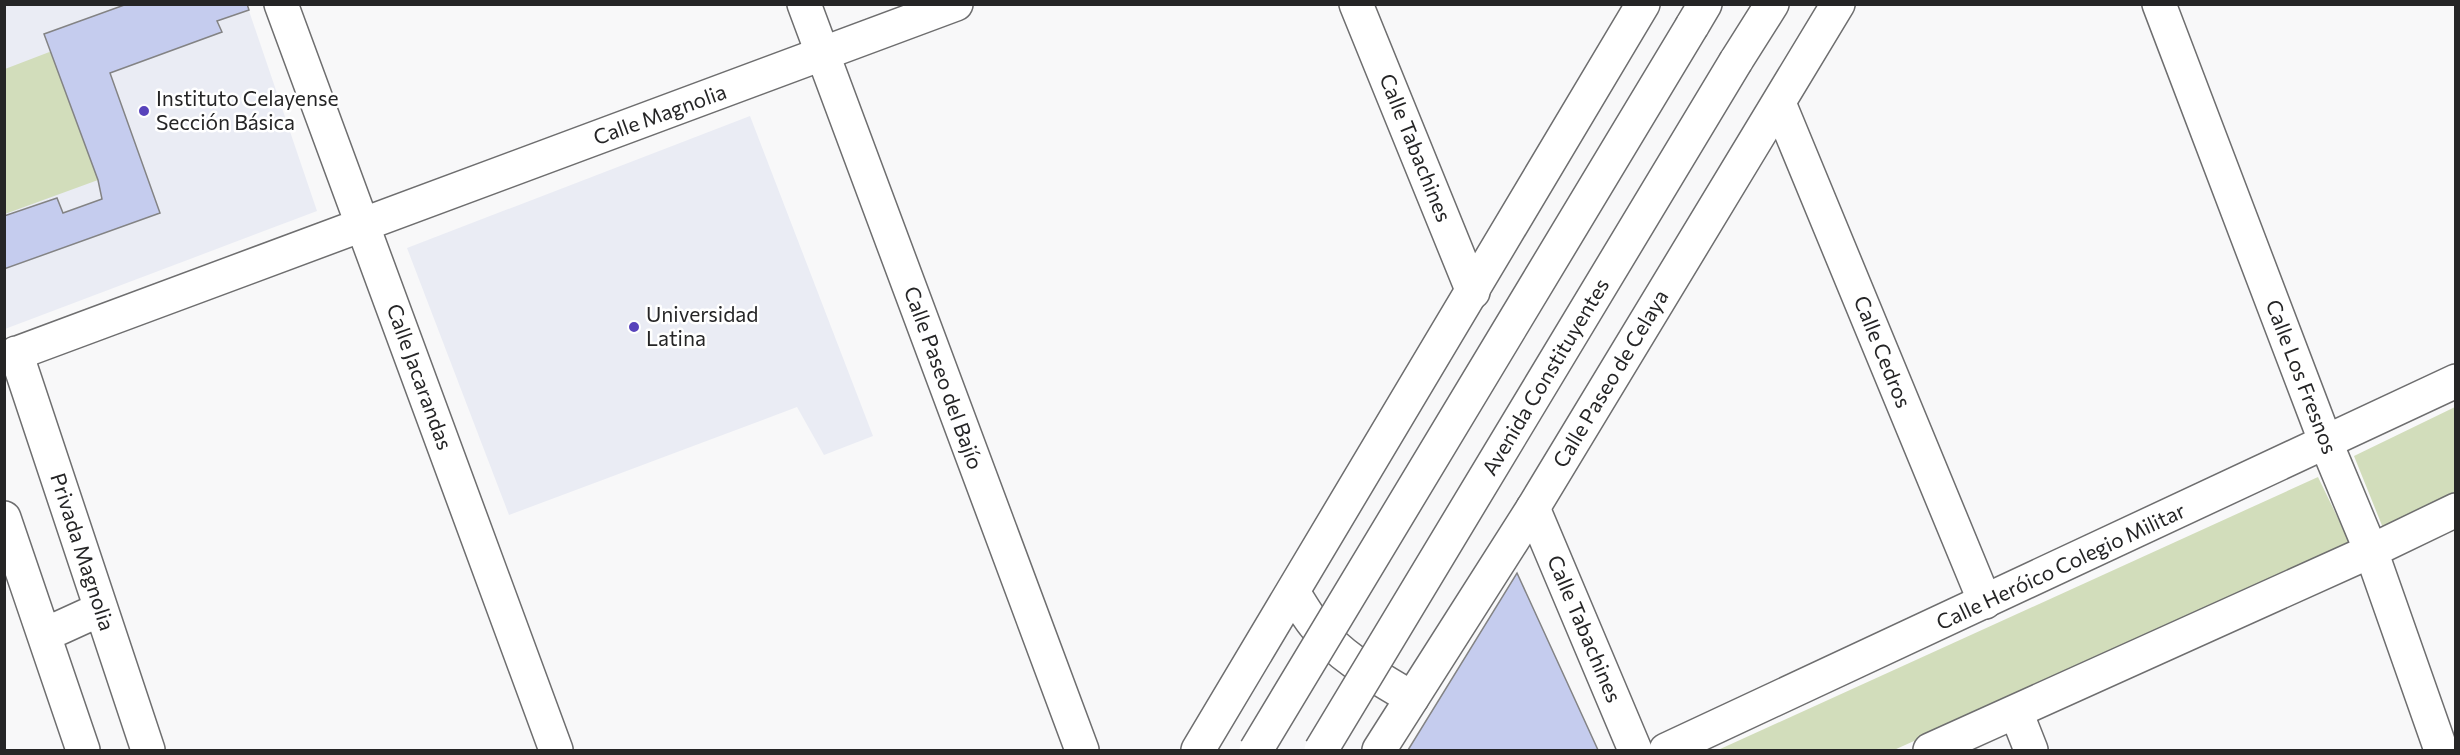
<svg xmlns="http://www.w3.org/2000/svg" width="2460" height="755" font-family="Commissioner,sans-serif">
<rect width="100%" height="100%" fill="#f8f8f9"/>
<!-- built -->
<path fill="#eaecf4" d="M5 5H247L317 211 5 329Z
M750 116 873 436 824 455 797 407 509 515 407 248Z"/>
<!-- green -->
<path fill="#d2ddbb" d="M52 51 98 180 5 214V69Z
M2455 407V492L2383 528 2354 456Z
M2318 477 2351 545 1894 750H1718Z"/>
<!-- building -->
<path fill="#c5ccee" stroke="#838384" stroke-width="1.5" d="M127 4H247L249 10 217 21 222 32 110 73 160 213 4 269V216L57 198 63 213 102 199 98 180 44 34Z
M1517 573 1598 750H1408Z"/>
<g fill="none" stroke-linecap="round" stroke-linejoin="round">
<defs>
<path id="minor" d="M281 4 556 750
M1356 4 1473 292
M2159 4 2326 443 2371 551 2441 750
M1779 103 1985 602
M16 353 148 750
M4 358 956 4
M1533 508 1635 750
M4 518 83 750
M1293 592C1300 603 1306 614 1314 624 1338 656 1378 678 1412 698
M44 635 101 609
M2016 712 2031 750"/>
<path id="major" d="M804 4 1082 750
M1692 26 1705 4
M1736 61 1772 4
M1198 750 1643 4
M1379 750 1533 508 1838 4
M1666 750 2456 381
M1930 750 2371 551 2456 510"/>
</defs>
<!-- minor casing -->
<use href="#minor" stroke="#6e6e6f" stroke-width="36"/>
<!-- major casing -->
<use href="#major" stroke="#6e6e6f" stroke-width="36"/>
<!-- minor -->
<use href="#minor" stroke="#fff" stroke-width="33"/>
<!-- major -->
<use href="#major" stroke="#fff" stroke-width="33"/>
<defs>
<path id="major-bridge" d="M1256 750 1692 26
M1321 750 1736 61"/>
</defs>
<!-- major-bridge casing -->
<use href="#major-bridge" stroke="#6e6e6f" stroke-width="36" stroke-linecap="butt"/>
<!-- major-bridge -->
<use href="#major-bridge" stroke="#fff" stroke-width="33"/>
</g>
<!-- markers -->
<g fill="#5843bb" stroke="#fff" stroke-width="2">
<circle cx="144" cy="111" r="6"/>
<circle cx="634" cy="327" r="6"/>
</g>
<g text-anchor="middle" stroke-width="5" stroke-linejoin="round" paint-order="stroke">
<!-- poi labels -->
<g font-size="21" fill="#252526" stroke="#fff" text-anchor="start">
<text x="156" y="106">Instituto Celayense<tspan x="156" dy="24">Sección Básica</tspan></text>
<text x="646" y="322">Universidad<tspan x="646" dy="24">Latina</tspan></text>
</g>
<!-- street labels -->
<g font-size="21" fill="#252526" stroke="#fff">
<text transform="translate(660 115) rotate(-20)" y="7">Calle Magnolia</text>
<text transform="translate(1415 148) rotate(68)" y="7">Calle Tabachines</text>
<text transform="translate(1882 352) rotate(68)" y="7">Calle Cedros</text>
<text transform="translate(419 377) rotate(70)" y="7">Calle Jacarandas</text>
<text transform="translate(1546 377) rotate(-59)" y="7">Avenida Constituyentes</text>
<text transform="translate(2301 377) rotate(69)" y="7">Calle Los Fresnos</text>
<text transform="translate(943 378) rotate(70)" y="7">Calle Paseo del Bajío</text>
<text transform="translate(1611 379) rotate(-59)" y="7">Calle Paseo de Celaya</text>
<text transform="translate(82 552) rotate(72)" y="7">Privada Magnolia</text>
<text transform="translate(2061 567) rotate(-25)" y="7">Calle Heróico Colegio Militar</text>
<text transform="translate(1584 629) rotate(67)" y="7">Calle Tabachines</text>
</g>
</g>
<!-- border -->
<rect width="2460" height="755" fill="none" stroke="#252526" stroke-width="12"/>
</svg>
